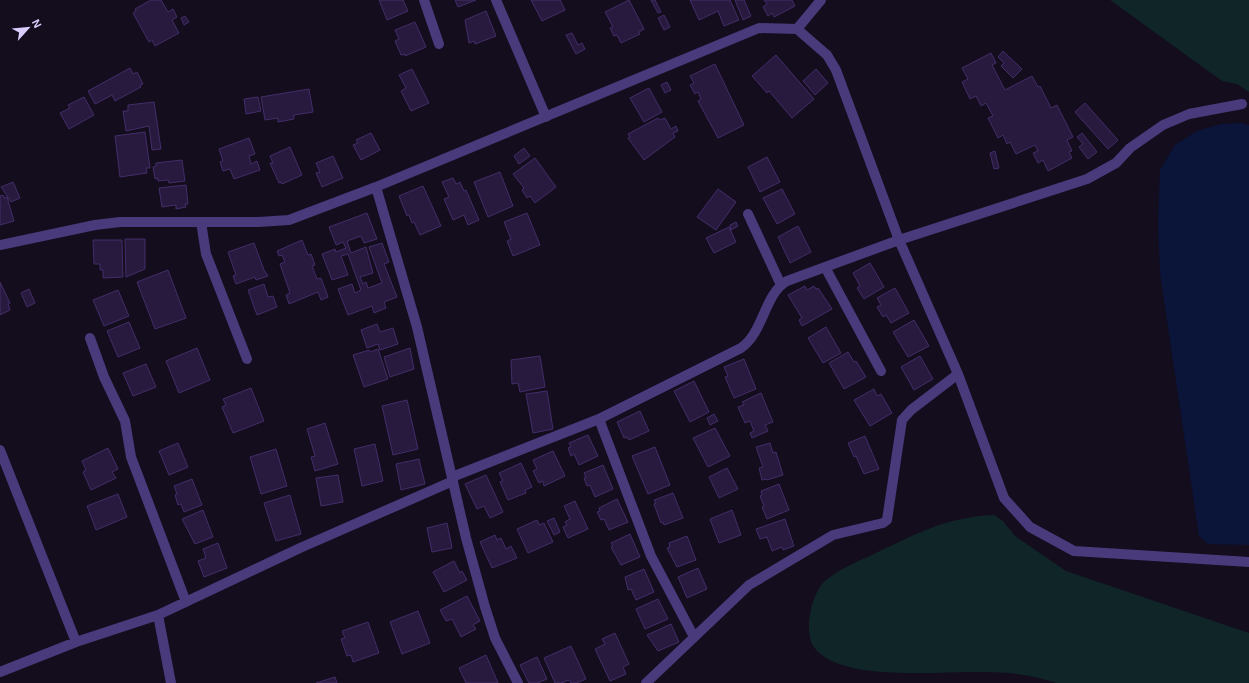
<svg xmlns="http://www.w3.org/2000/svg" width="1249" height="683" font-family="Arial,sans-serif">
<rect width="100%" height="100%" fill="#130d1e"/>
<!-- green -->
<path fill="#102528" d="M1110 0H1249V92L1237 84 1222 81Z
M994 515 1003 521 1015 536 1066 571 1249 633V683H1056C1031 674 1008 672 982 672 938 671 838 683 813 646 804 630 811 594 825 581 838 570 856 562 872 555 916 534 945 517 994 515Z"/>
<!-- water -->
<path fill="#0b1439" d="M1242 123 1249 125V545L1208 544 1199 536 1160 273 1158 225 1160 170 1175 145 1197 131 1221 124Z"/>
<!-- building -->
<path fill="#281a3e" stroke="#432d69" d="M151 0H161L168 12 173 9 177 17 172 20 179 33 155 46 152 40 149 42 133 13 136 11 135 9Z
M379 0H403L408 11 387 20Z
M455 0H476L458 7Z
M531 0H560L565 10 542 21Z
M629 0 644 29 639 32 640 34 621 43 617 35 614 36 610 28 613 27 605 12Z
M651 0H655L661 12 658 13Z
M690 0H730L739 20 724 26 718 11 699 20Z
M735 0H744L751 16 743 20Z
M764 0H792L795 6 774 17 772 13 768 16 763 7 767 4Z
M486 11 496 36 475 44 474 41 469 43 465 20Z
M664 15 670 27 664 30 658 18Z
M185 16 189 22 184 25 181 18Z
M415 22 426 47 405 56V54L401 55 395 41 399 39 395 30Z
M572 33 578 45 582 43 585 49 576 54 566 35Z
M1003 51 1022 69 1013 78 1001 66 1004 63 998 57Z
M991 53 996 63 992 65 1005 90 1032 76 1038 87 1040 86 1051 108 1057 105 1073 137 1067 140 1072 151 1069 152 1072 158 1048 171 1043 160 1038 163 1033 153 1038 151 1035 145 1016 154 1010 142 1007 144 1003 135 998 138 988 118 993 116 986 103 981 106 976 96 970 99 962 82 968 79 962 68Z
M776 55 814 99 792 118 769 91 767 93 752 76Z
M715 64 744 125 718 138 698 101 701 99 698 92 695 94 690 85 694 83 690 76Z
M130 68 133 74 137 72 143 84 140 85 141 87 115 101 112 95 95 104 88 91Z
M412 69 429 103 411 111 401 91 406 88 399 75Z
M816 69 828 83 815 95 803 81Z
M667 82 671 90 665 93 661 85Z
M649 88 662 112 644 122 630 98Z
M309 89 313 112 294 115V119L278 122V118L265 120 261 97Z
M84 97 94 115 69 129 60 113 70 108 68 105Z
M258 97 261 111 246 114 244 99Z
M154 102 161 149 152 150 149 126 126 131 123 111H128V105Z
M1085 103 1118 140 1108 149 1075 112Z
M658 118 660 120 665 118 671 129 676 126 678 131 673 133 675 137 644 160 628 138 630 137 628 134Z
M145 132 150 168H146L147 173 120 177 115 136Z
M371 133 380 150 361 160 353 145 358 143 356 140Z
M1082 133 1097 152 1088 159 1079 147 1083 144 1077 137Z
M249 138 255 154 249 156 251 164 257 161 260 170 234 179 230 169 223 171 220 162 223 161 219 149Z
M290 147 302 175 282 184 281 182 279 183 270 163H273L270 156Z
M524 148 530 156 519 164 514 156Z
M995 151 999 168 994 169 990 153Z
M333 156 343 178 322 187 316 173 320 172 316 163Z
M767 157 780 182 760 192 748 167Z
M535 158 556 187 535 203 530 196 527 198 522 190 524 188 513 174Z
M182 160 185 181 169 183 168 180 158 181V178L155 179 153 167 156 166V163Z
M500 172 513 206 488 217 474 182Z
M453 178 456 184 460 182 464 191 466 190 479 220 468 225 464 215 453 220 444 199 449 197 442 182Z
M13 182 20 198 11 202 1 187Z
M186 185 188 204H185L186 207 176 209V205L162 207 159 188Z
M423 186 441 226 420 235 414 222 412 223 409 215 407 216 399 196Z
M718 189 736 202 716 230 697 217Z
M782 189 795 214 777 224 763 198Z
M3 195 4 198 7 197 14 221 0 225V196Z
M367 213 377 239 364 243 361 236 347 241 351 253 366 247 373 273 360 277 363 284 366 282 368 288 382 283 369 247 382 243 389 262 384 264 397 297 384 302 386 308 374 313 372 306 348 315 338 289 352 284 355 293 361 290 348 254 341 256 348 275 332 280 322 254 335 249 336 252 346 248 343 242 336 245 329 227Z
M527 213 540 245 513 256 507 241 511 239 504 222Z
M736 222 738 226 731 230 730 225Z
M798 226 811 252 790 263 778 237Z
M729 227 736 242 714 253 706 238Z
M125 239H145V269L126 277Z
M93 240H122L123 277 103 278V270H100V264H94Z
M302 240 308 255 311 254 315 265 312 266 317 279 321 278 328 297 321 300 318 292 289 304 286 295 290 293 280 264 285 262 282 255 279 256 277 251Z
M254 243 264 270 268 276 256 280 255 277 236 284 233 276 236 275 228 252Z
M870 263 884 287 864 299 857 288 860 286 853 273Z
M168 270 186 318 155 329 137 282Z
M0 282 10 303 8 304 10 310 0 315Z
M264 284 268 297 273 296 277 307 257 315 248 290Z
M805 286 807 290 814 286 816 289 818 288 832 309 802 326 799 320 802 318 788 295Z
M895 288 909 313 891 323 886 315 883 317 877 307 881 305 877 298Z
M29 289 35 303 27 307 21 293Z
M118 290 129 316 104 326 93 300Z
M914 320 929 346 908 357 893 332Z
M129 322 140 348 118 357 107 331Z
M377 324 380 332 393 328 398 344 380 350 378 344 367 348 361 330Z
M826 327 841 353 823 363 808 338Z
M197 348 210 380 179 393 166 361Z
M410 348 414 369 390 377 384 357Z
M378 349 388 379 364 387 353 355 369 350 370 352Z
M848 352 854 362 856 361 866 377 844 389 829 363Z
M540 356 545 387 520 392 518 383 512 384 511 360Z
M920 356 933 379 914 390 901 367Z
M744 359 756 389 734 398 725 377 728 376 724 367Z
M146 364 156 387 133 396 123 373Z
M694 381 709 412 690 422 674 391Z
M251 388 264 421 233 433 222 407 226 405 223 399Z
M874 389 877 396 881 394 892 413 870 426 854 400Z
M547 391 553 429 533 433 526 394Z
M761 393 773 422 765 425 768 431 752 438 750 433 754 431 750 421 745 423 738 407 744 405 742 402Z
M407 400 418 449 393 455 382 406Z
M640 411 649 431 629 440 627 437 624 438 617 422Z
M714 414 718 421 710 425 707 418Z
M325 423 338 464 315 471 311 457 315 456 307 429Z
M715 428 730 456 708 467 693 438Z
M588 435 598 456 579 465 574 454 571 456 568 448 571 447 569 443Z
M865 436 879 469 864 474 856 456 854 457 848 443Z
M178 443 188 467 169 475 159 451Z
M770 443 773 453 776 452 783 475 767 480 766 479 762 480 759 468 763 467 756 447Z
M375 444 383 481 362 486 354 449Z
M655 447 670 485 648 494 632 456Z
M108 448 118 469 112 472 116 478 91 490 83 472 86 470 82 461Z
M276 449 287 486 261 494 250 457Z
M553 451 565 476 544 486 543 481 539 483 533 471 537 469 533 460Z
M419 459 425 484 401 490 396 464Z
M521 463 532 487 525 490 526 493 508 500 500 482 503 481 499 473Z
M603 465 613 489 595 497 590 485 587 486 584 478 586 477 584 473Z
M727 468 738 489 719 498 709 477Z
M338 475 343 502 321 506 316 478Z
M486 475 503 512 490 518 484 506 477 509 465 484Z
M192 479 202 505 184 512 181 504 178 505 175 495 177 494 174 486Z
M779 484 789 510 767 519 762 507 764 506 760 496 762 495 761 491Z
M673 493 683 518 664 525 663 522 661 523 654 504 656 503 654 500Z
M118 494 127 517 96 530 87 506Z
M290 495 301 534 276 541 264 503Z
M617 499 628 522 609 530 604 519 601 520 597 512 600 511 599 508Z
M575 501 588 529 568 538 563 527 567 525 565 522 570 519 564 506Z
M203 510 213 537 195 544 182 519Z
M732 510 741 535 719 543 710 519Z
M554 518 560 532 554 535 547 521Z
M785 519 794 546 783 550 782 547 772 551 767 537 760 539 756 529Z
M537 520 539 525 544 523 553 542 528 553 517 529Z
M447 523 452 548 432 552 427 528Z
M630 534 640 557 621 565 611 547 613 546 611 543Z
M495 535 497 540 501 538 506 549 511 546 517 558 492 568 480 542Z
M687 536 696 560 677 567 667 548 670 547 669 543Z
M218 543 227 568 204 577 198 561 206 558 203 549Z
M454 561 460 573 462 571 467 580 444 592 433 572Z
M698 568 707 589 687 598 678 577Z
M644 569 654 592 636 600 631 589 628 590 625 577Z
M467 596 480 621 473 625 476 629 461 637 452 619 446 621 440 610Z
M658 599 668 619 645 629 636 609Z
M418 611 430 643 402 654 390 622Z
M368 622 379 653 353 662 351 655 347 656 341 639 345 638 342 631Z
M671 624 679 642 658 651 647 635Z
M615 633 629 664 623 667 626 674 610 681 595 649 605 644 602 639Z
M571 646 586 679 576 683H571L569 680 561 683H555L544 658Z
M486 655 498 683H466L459 668Z
M537 657 547 679 537 683H529L520 665Z
M335 677 337 683H316Z"/>
<g fill="none" stroke-linecap="round" stroke-linejoin="round">
<!-- minor -->
<path stroke="#483a7b" stroke-width="10" d="M424 0 439 44
M496 0 546 117
M797 29 821 0
M376 187 417 327 466 538 485 607 495 638 518 683
M748 214 781 285
M201 222 206 254 247 359
M0 245 95 225 120 222H259L289 220 376 187 759 28 797 29 827 55 836 70 899 240 958 374 1004 498 1030 527 1074 551 1249 562
M825 267 881 371
M90 338 104 377 125 421 131 457 186 602
M599 419 651 556 694 637
M0 450 76 642
M452 477 599 419 741 348C764 332 764 294 787 281L899 240 1087 179 1116 163 1130 148 1163 125 1189 114 1242 104
M158 615 171 683
M0 672 76 642 158 615 300 548 453 481
M646 683 749 585 833 535 883 523 887 520 902 420 911 410 958 374"/>
</g>
<!-- north arrow -->
<g transform="translate(28 28) rotate(63)" stroke="#130d1e" stroke-width="3" paint-order="stroke">
<path d="M0-3L7 15L0 10L-7 15Z" fill="#daccfd"/>
<text y="-6" font-size="11" font-weight="bold" text-anchor="middle" fill="#daccfd">N</text>
</g>
</svg>
